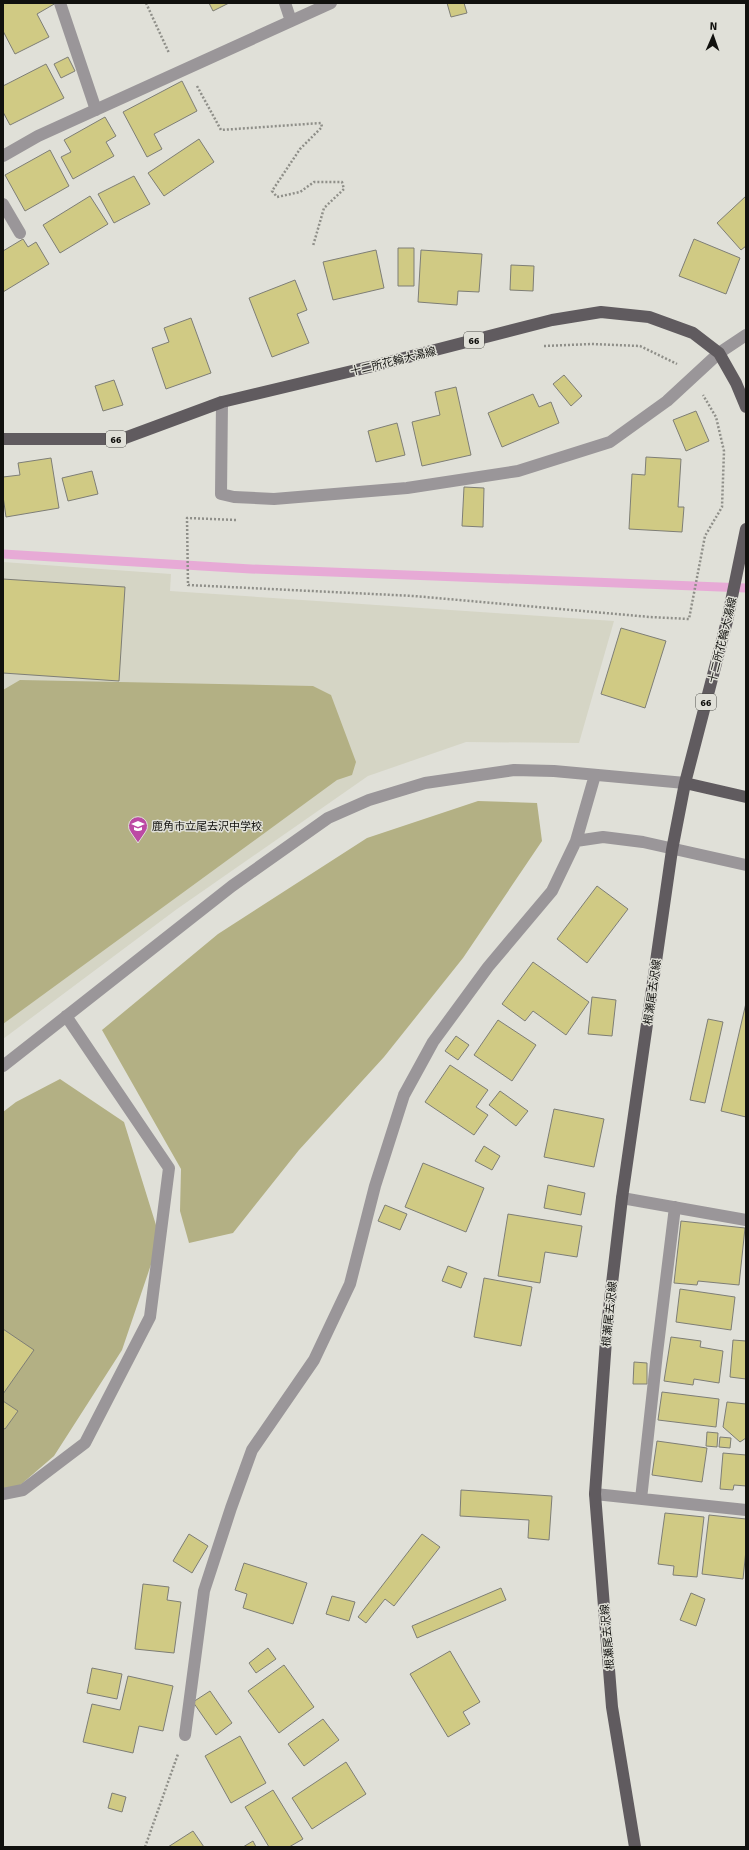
<svg xmlns="http://www.w3.org/2000/svg" width="749" height="1850" font-family="Signika,'Noto Sans JP',sans-serif">
<rect width="100%" height="100%" fill="#e0e0d8"/>
<!-- built -->
<path fill="#d5d5c5" d="M3 562 171 574 170 591 614 621 579 743 466 742 368 776 177 909 3 1039Z"/>
<!-- green -->
<path fill="#b3b084" d="M20 680 313 686 331 695 356 762 352 775 337 780 3 1024V690Z
M478 801 537 803 542 841 463 958 384 1057 299 1150 233 1233 189 1243 180 1211 181 1169 102 1030 218 934 367 838Z
M60 1079 124 1122 160 1238 122 1350 54 1456 3 1500V1112L16 1102Z"/>
<g fill="none" stroke-linecap="round" stroke-linejoin="round">
<!-- stream -->
<path stroke="#e7aad6" stroke-width="9" d="M3 554 251 569 746 588"/>
</g>
<!-- building -->
<path fill="#d0ca84" stroke="#7e7e76" d="M3 3H56L37 14 49 37 15 54 3 31Z
M209 3H229L213 11Z
M447 3H464L467 13 451 17Z
M68 57 75 71 61 78 54 64Z
M46 64 64 98 10 125 3 112V86Z
M182 81 197 111 154 134 162 149 147 157 123 112Z
M105 117 116 136 106 142 114 156 73 179 61 157 71 152 64 140Z
M199 139 214 162 164 196 148 173Z
M50 150 69 186 25 211 5 175Z
M134 176 150 204 114 223 98 194Z
M90 196 108 224 60 253 43 225Z
M746 196V246L741 250 717 223Z
M23 239 28 247 36 242 49 264 3 292V251Z
M694 239 740 258 726 294 679 276Z
M398 248H414V286H398Z
M376 250 384 288 333 300 323 262Z
M421 250 482 254 479 292 458 291 457 305 418 302Z
M511 265 534 266 533 291 510 290Z
M295 280 307 310 297 314 309 343 272 357 249 298Z
M191 318 211 373 166 389 152 348 169 342 164 328Z
M564 375 582 396 571 406 553 384Z
M114 380 123 405 103 411 95 386Z
M456 387 471 455 422 466 412 422 440 415 435 392Z
M533 394 539 407 551 402 559 423 502 447 488 413Z
M696 411 709 441 686 451 673 420Z
M397 423 405 455 376 462 368 431Z
M646 457 681 459 678 507H684L682 532 629 529 632 474 645 475Z
M51 458 59 508 6 517 3 496V477L20 475 18 463Z
M92 471 98 494 68 501 62 478Z
M464 487 484 488 483 527 462 526Z
M3 579 125 587 119 681 3 673Z
M621 628 666 641 645 708 601 694Z
M597 886 628 909 587 963 557 939Z
M533 962 589 1002 566 1035 533 1011 525 1021 502 1004Z
M592 997 616 1000 612 1036 588 1034Z
M746 1003V1117L721 1111Z
M708 1019 723 1022 705 1103 690 1100Z
M498 1020 536 1045 512 1081 474 1055Z
M456 1036 469 1045 458 1060 445 1051Z
M450 1065 488 1090 476 1107 488 1115 474 1135 425 1102Z
M500 1091 528 1111 516 1126 489 1105Z
M554 1109 604 1119 594 1167 544 1157Z
M484 1146 500 1156 492 1170 475 1161Z
M423 1163 484 1188 466 1232 405 1207Z
M548 1185 585 1193 581 1215 544 1208Z
M385 1205 407 1214 400 1230 378 1221Z
M508 1214 582 1226 577 1257 545 1252 540 1283 498 1276Z
M681 1221 745 1228 739 1285 698 1281 697 1285 674 1283Z
M448 1266 467 1273 461 1288 442 1281Z
M484 1278 532 1287 521 1346 474 1337Z
M680 1289 735 1297 731 1330 676 1322Z
M3 1329 34 1350 3 1394Z
M671 1337 701 1341 700 1347 723 1351 719 1383 694 1379 693 1385 664 1381Z
M733 1340 746 1341V1379L730 1377Z
M634 1362 647 1363V1384H633Z
M662 1392 719 1399 716 1427 658 1420Z
M3 1401 18 1411 5 1429 3 1428Z
M727 1402 746 1404V1438L740 1442 723 1427Z
M707 1432 718 1433 717 1447 706 1446Z
M720 1437 731 1438 730 1448 719 1447Z
M657 1441 707 1448 702 1482 652 1475Z
M723 1453 746 1455V1486L734 1485 733 1490 720 1489Z
M461 1490 552 1496 549 1540 528 1538 529 1520 460 1516Z
M665 1513 704 1517 697 1577 673 1575 674 1566 658 1564Z
M709 1515 746 1519V1550L743 1579 702 1574Z
M189 1534 208 1546 192 1573 173 1561Z
M422 1534 440 1547 394 1606 385 1599 366 1623 358 1617Z
M244 1563 307 1583 293 1624 243 1608 247 1594 235 1590Z
M143 1584 169 1587 167 1600 181 1602 174 1653 135 1649Z
M501 1588 506 1600 417 1638 412 1626Z
M691 1593 705 1599 696 1626 680 1620Z
M332 1596 355 1602 349 1621 326 1614Z
M268 1648 276 1659 256 1673 249 1663Z
M450 1651 480 1702 463 1712 470 1724 448 1737 410 1674Z
M284 1665 314 1707 279 1733 248 1691Z
M92 1668 122 1674 117 1699 87 1693Z
M128 1676 173 1686 163 1731 139 1726 133 1753 83 1742 92 1704 120 1710Z
M210 1691 232 1723 216 1735 193 1702Z
M323 1719 339 1740 304 1766 288 1744Z
M240 1736 266 1783 231 1803 205 1756Z
M346 1762 366 1794 312 1829 292 1798Z
M273 1790 303 1839 289 1847H269L245 1807Z
M112 1793 126 1797 122 1812 108 1808Z
M193 1831 204 1847H168Z
M253 1841 256 1847H243Z"/>
<g fill="none" stroke-linecap="round" stroke-linejoin="round">
<!-- path -->
<path stroke="#8f8f89" stroke-width="2.5" stroke-dasharray="2 2" stroke-linecap="butt" d="M146 3 169 53
M197 86 221 130 321 123 322 127 300 149 272 191 277 197 300 192 314 182H342L344 189 324 208 313 246
M544 346 591 344 640 346 677 364
M236 520 187 518 188 585 414 596 650 617 689 619 705 536 722 507 724 451 716 417 703 395
M145 1847 178 1754"/>
<!-- minor -->
<path stroke="#9a9699" stroke-width="12" d="M60 3 96 110
M285 3 291 21
M3 156 38 136 331 3
M3 204 20 233
M222 402 221 494 234 497 274 499 407 488 518 471 610 442 667 401 719 353 746 335
M576 841 595 775
M3 1066 232 886 328 818 369 800 425 783 514 770 554 771 685 783
M622 1198 746 1220
M3 1494 23 1490 85 1443 150 1317 169 1168 66 1016
M595 1494 746 1510
M641 1499 657 1353 675 1207
M185 1735 204 1591 231 1508 252 1450 314 1360 350 1284 375 1186 404 1095 433 1042 488 967 552 891 576 841 603 837 643 842 746 865"/>
<!-- major -->
<path stroke="#605b5f" stroke-width="12" d="M3 439H122L222 402 373 366 552 320 601 312 649 317 693 333 719 353 736 383 746 407
M685 783 746 797
M635 1847 612 1707 595 1494 607 1326 622 1198 672 850 685 783 727 621 746 529"/>
</g>
<!-- icons -->
<defs>
<symbol id="school-pin" viewBox="-11 -11 22 30"><path d="M0 17L-7.5 6A9.5 9.5 0 1 1 7.5 6Z" fill="#bc4aa4" stroke="#e0e0d8"/><path d="M0-5L7-2L0 1L-7-2ZM-4 1L0 2.5L4 1V4Q0 6-4 4Z" fill="#fff"/></symbol>
</defs>
<g fill-rule="evenodd">
<use href="#school-pin" x="127" y="815" width="22" height="30"/>
</g>
<g text-anchor="middle" stroke-width="3" stroke-linejoin="round" paint-order="stroke">
<!-- shield labels -->
<g fill="#e0e0d8" stroke="#4f4f4b" stroke-width="1">
<rect x="464" y="332" width="20" height="16" rx="3"/>
<rect x="106" y="431" width="20" height="16" rx="3"/>
<rect x="696" y="694" width="20" height="16" rx="3"/>
</g>
<g font-size="10" font-weight="bold" fill="#11110e">
<text x="474" y="344">66</text>
<text x="116" y="443">66</text>
<text x="706" y="706">66</text>
</g>
<!-- street labels -->
<g font-size="11" fill="#11110e" stroke="#e0e0d8">
<text transform="translate(393 361) rotate(-14)" y="4">十二所花輪大湯線</text>
<text transform="translate(722 640) rotate(-76)" y="4">十二所花輪大湯線</text>
<text transform="translate(652 992) rotate(-82)" y="4">根瀬尾去沢線</text>
<text transform="translate(609 1314) rotate(-84)" y="4">根瀬尾去沢線</text>
<text transform="translate(607 1637) rotate(-95)" y="4">根瀬尾去沢線</text>
</g>
<!-- poi labels -->
<g font-size="11" fill="#11110e" stroke="#e0e0d8" text-anchor="start">
<text x="152" y="830">鹿角市立尾去沢中学校</text>
</g>
</g>
<!-- border -->
<rect width="749" height="1850" fill="none" stroke="#11110e" stroke-width="8"/>
<!-- north arrow -->
<g transform="translate(713 36) rotate(2)" stroke="#e0e0d8" stroke-width="3" paint-order="stroke">
<path d="M0-3L7 15L0 10L-7 15Z" fill="#11110e"/>
<text y="-6" font-size="11" font-weight="bold" text-anchor="middle" fill="#11110e">N</text>
</g>
</svg>
